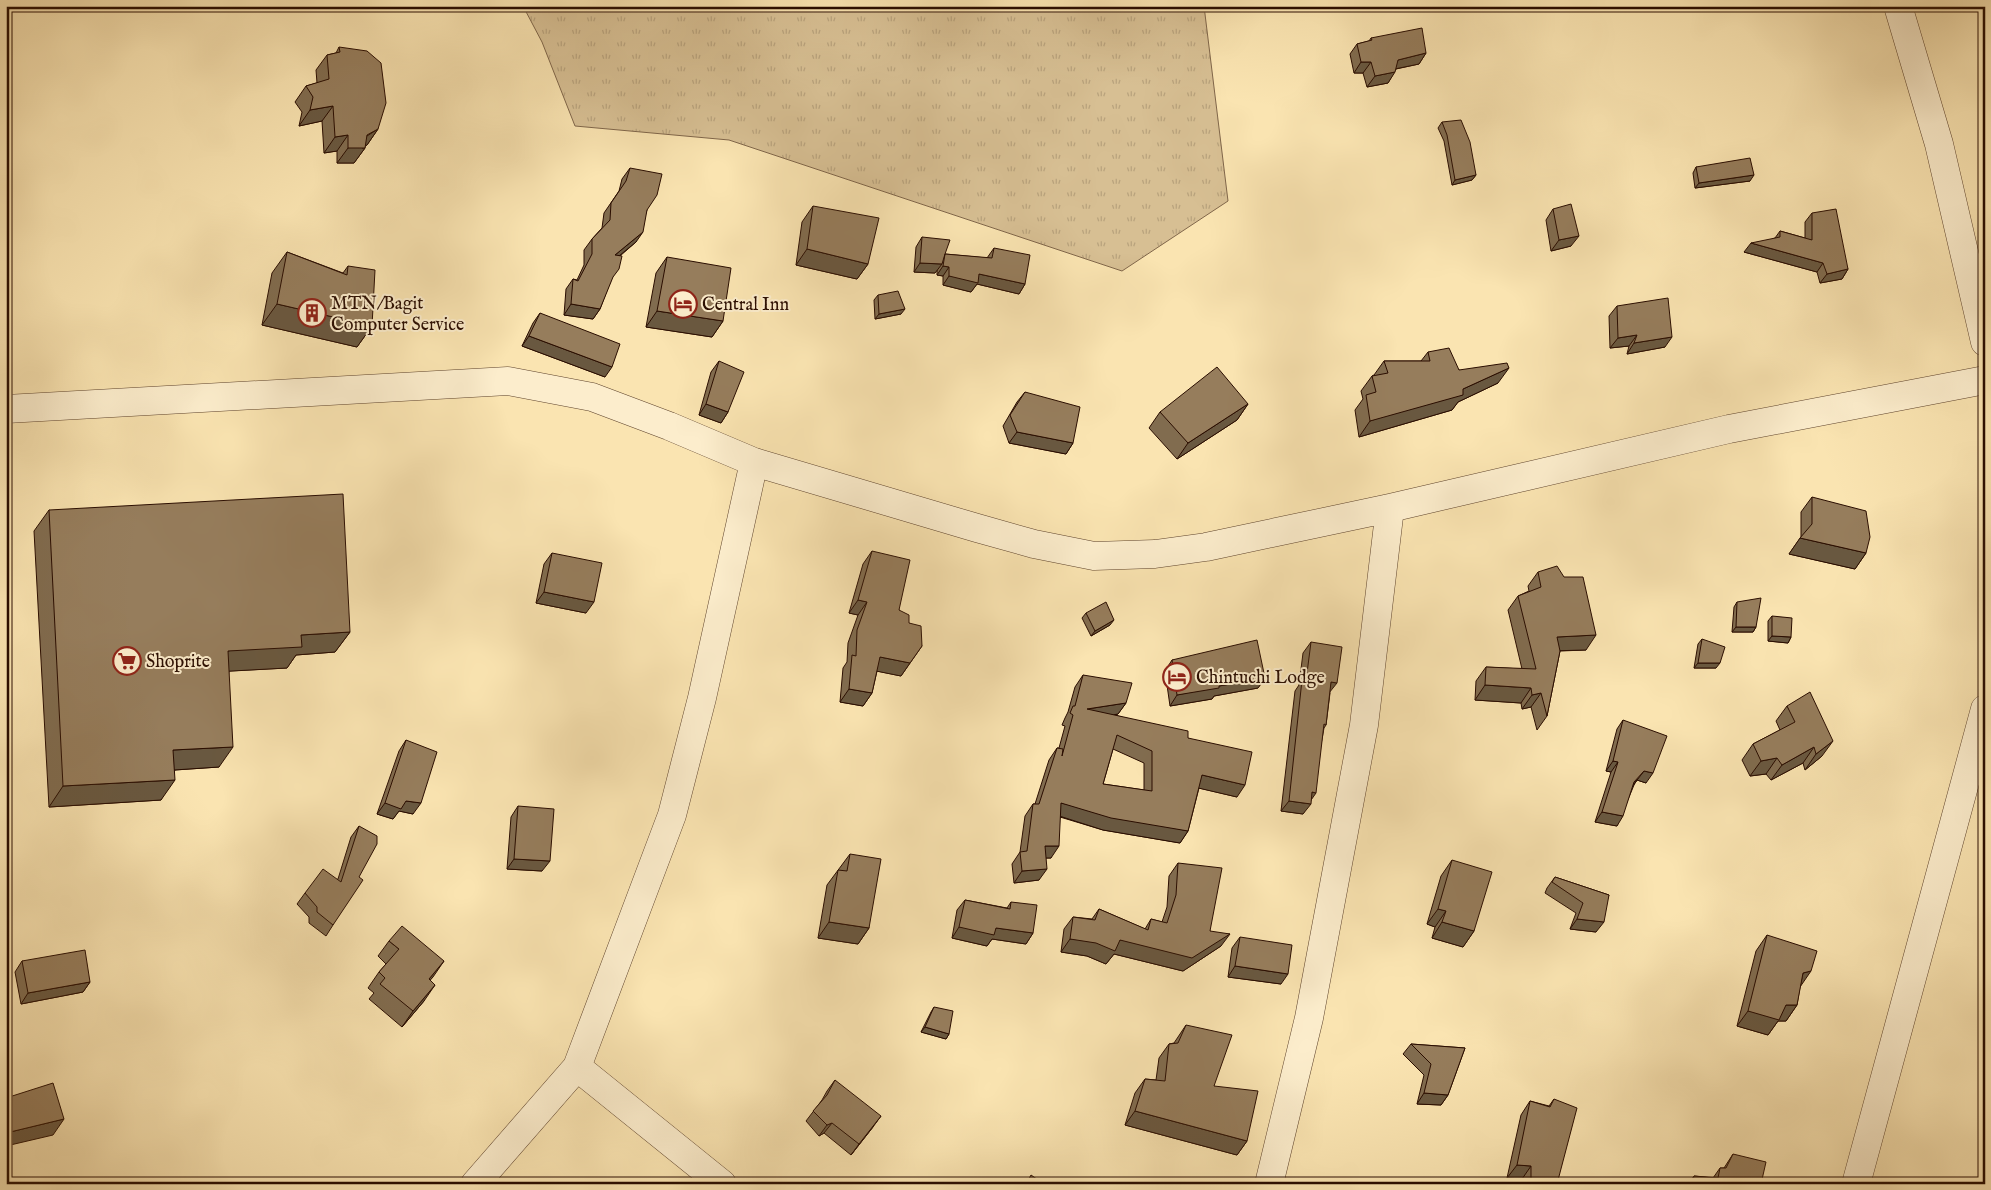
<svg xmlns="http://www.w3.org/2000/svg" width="1991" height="1190" font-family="'IM FELL English',serif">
<defs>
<pattern id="grass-tufts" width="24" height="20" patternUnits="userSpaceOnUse" patternTransform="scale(1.25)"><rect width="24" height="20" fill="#d7bf93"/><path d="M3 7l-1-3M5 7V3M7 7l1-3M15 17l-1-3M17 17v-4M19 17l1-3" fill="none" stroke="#b9a37d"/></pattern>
</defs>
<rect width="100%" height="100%" fill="#fae4b1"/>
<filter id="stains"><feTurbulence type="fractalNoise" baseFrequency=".004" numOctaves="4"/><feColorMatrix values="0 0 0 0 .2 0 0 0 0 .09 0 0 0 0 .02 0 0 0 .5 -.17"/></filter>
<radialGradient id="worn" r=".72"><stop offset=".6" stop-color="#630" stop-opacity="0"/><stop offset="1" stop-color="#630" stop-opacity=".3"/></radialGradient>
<!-- grass -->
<path fill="url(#grass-tufts)" stroke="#80664a" d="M523 6H1204L1228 201 1122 271 729 140 575 126 542 42Z"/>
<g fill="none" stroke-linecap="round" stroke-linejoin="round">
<defs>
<path id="minor" d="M1898 6 1939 144 1985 342
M6 409 508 381 592 397 669 426 754 462 977 528 1034 544 1094 556 1155 554 1206 547 1390 508 1729 429 1985 380
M475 1184 577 1067
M722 1184 577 1067 672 815 702 698 754 462
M1269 1184 1309 1018 1364 725 1390 508
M1856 1184 1985 709"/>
</defs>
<!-- minor casing -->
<use href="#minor" stroke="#5e432c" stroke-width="29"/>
<!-- minor -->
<use href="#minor" stroke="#fcedcc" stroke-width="28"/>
</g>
<!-- wall -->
<path fill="#816c4f" stroke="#2a0d00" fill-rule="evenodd" d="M1638 6H1649L1640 11Z
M1371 38 1426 53 1419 64 1396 69 1388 83 1367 87 1363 73H1354L1350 54 1357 44 1369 41Z
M339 47 378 129 367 145 365 146V148L354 163H337V151L324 153 322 121 299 126 302 112 295 102 306 86 317 83 316 70 327 55 336 53Z
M1442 122 1476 175 1472 180 1452 185 1444 141 1438 128Z
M1696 167 1750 181 1695 188 1693 173Z
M630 168 647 210 636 242 620 256 600 309 593 319 564 315 566 289 573 279 577 280 584 265V250L592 239 602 228 604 213 619 191 622 179Z
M813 206 868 264 857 279 796 265 802 222Z
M1553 209 1571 246 1551 251 1546 220Z
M1812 213 1848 269 1842 279 1820 283 1817 272 1744 252 1775 238 1780 231 1805 238V222Z
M922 237 945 254 987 258 994 248 1025 284 1019 294 977 284 971 292 943 285V276L937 275V270L935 273 914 272 916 247Z
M287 252 343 273 348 266 372 326 357 347 262 325 272 273Z
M667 257 723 321 712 337 646 327 656 273Z
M878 295 901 314 875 319 874 300Z
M1617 306 1665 347 1627 354 1629 346 1610 348 1609 316Z
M540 313 605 377 522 346 533 323Z
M1428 352 1459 370 1498 383 1458 402 1452 410 1359 437 1355 410 1363 399 1361 391 1372 376 1374 375 1384 361H1421Z
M719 361 728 412 721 423 699 415 711 372Z
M1025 392 1073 443 1066 454 1009 443 1003 426 1017 402Z
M1248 404 1237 420 1177 459 1149 428 1160 412Z
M1812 497 1866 553 1855 569 1789 554 1801 537V512Z
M49 510 350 632 335 652 296 655 287 668 229 671 219 767 175 770 161 800 49 807 34 531Z
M872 551 899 610 909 623 922 646 901 676 877 671 872 693 863 706 840 702 843 668 847 662 848 643 858 615 849 613 863 564Z
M552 553 586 613 536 603 544 564Z
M1538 572 1586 650 1560 651 1547 716 1537 730 1531 707 1522 709 1521 703 1475 700 1476 681 1486 667 1522 669 1508 610 1518 596 1529 591 1528 586Z
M1737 602 1756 627 1753 632H1732L1734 607Z
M1086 613 1110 625 1091 636 1082 618Z
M1772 616 1791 637 1788 643 1768 641V621Z
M1702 639 1716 668H1694L1698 644Z
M1311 642 1330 693 1326 725 1324 728 1311 800 1303 814 1281 811 1295 691 1299 685 1303 653Z
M1172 660 1265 678 1258 688 1214 696 1212 699 1170 706 1165 671Z
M1083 675 1126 703 1118 714 1115 715 1188 738 1237 797 1199 788 1188 831 1180 843 1103 830 1060 817 1051 858H1046L1039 880 1014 883 1012 864 1020 852 1025 816 1033 804H1035L1049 760 1057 748H1059L1065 726 1062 725 1065 718 1068 712 1075 687ZM1113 749 1144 763V790L1103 784Z
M1787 706 1822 756 1805 770 1803 763 1771 780 1766 774 1750 776 1742 760 1753 744 1780 730 1776 721Z
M1623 720 1646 783 1637 780 1634 785 1617 826 1595 822 1611 772 1606 771 1617 729Z
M406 740 413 814 399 811 393 819 377 814 399 751Z
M518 806 542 871 507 869 511 817Z
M359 826 333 925 326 936 309 923V917L297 904 305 893 338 879 351 837Z
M850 854 869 928 858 944 818 938 827 885Z
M1452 860 1474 931 1463 947 1432 938 1435 927 1427 924 1441 876Z
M1178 863 1210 931 1221 946 1183 971 1114 954 1106 964 1087 956 1061 952 1064 929 1073 917 1092 919 1099 909 1145 929 1151 919 1162 922 1167 907 1169 876Z
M1555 877 1609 895 1596 932 1570 929 1576 913 1545 893 1547 888Z
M965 900 1007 908 1011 902 1033 933 1026 944 992 939 987 946 952 938 957 910Z
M1767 935 1800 987 1797 1005 1786 1021H1778L1768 1035 1737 1026 1756 951Z
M1240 937 1281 984 1228 977 1232 948Z
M389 941 433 977 430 980 424 1001 402 1027 369 999 374 993 368 988 379 972 386 964 378 956Z
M22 961 90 982 83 992 21 1004 15 972Z
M934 1007 949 1034 946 1039 921 1032 931 1012Z
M1186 1025 1214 1086 1247 1141 1237 1155 1125 1125 1135 1093 1145 1079 1156 1080 1159 1058 1169 1044 1174 1043Z
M1411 1044 1465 1048 1448 1095 1441 1105 1417 1104 1424 1075 1403 1054Z
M835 1080 873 1127 851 1155 824 1133 819 1136 806 1121 822 1100 827 1091Z
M1554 1099 1557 1184H1522V1179L1507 1178 1521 1115 1530 1101 1549 1106Z
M1733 1154 1761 1184H1688L1694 1176 1713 1178 1720 1168H1724Z"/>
<!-- shaded-wall -->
<path fill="#695840" stroke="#2a0d00" d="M1644 6H1649L1640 11Z
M1426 53 1419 64 1390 70 1398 60Z
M1361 62H1371L1363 73H1354Z
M1395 72 1388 83 1367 87 1375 76Z
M333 106 322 121 299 126 310 110Z
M378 129 367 145 362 148H365L354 163H337L348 148Z
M348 135 337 151 324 153 335 137Z
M1476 175 1472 180 1452 185 1455 180Z
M1754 175 1750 181 1695 188 1699 183Z
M643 232 636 242 608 265 615 255Z
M1579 236 1571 246 1551 251 1559 240Z
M1751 243 1823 263 1817 272 1744 252Z
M807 249 868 264 857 279 796 265Z
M920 263 942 264 935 273 914 272Z
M943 266 949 267 943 276 937 275Z
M1848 269 1842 279 1820 283 1827 274Z
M979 274 1025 284 1019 294 977 284 971 292 943 285 949 276Z
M277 304 372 326 357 347 262 325Z
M571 304 600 309 593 319 564 315Z
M905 309 901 314 875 319 879 314Z
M657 311 723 321 712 337 646 327Z
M1637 335 1629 346 1610 348 1618 338Z
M529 336 612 367 605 377 522 346Z
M1672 337 1665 347 1627 354 1634 343Z
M1509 368 1498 383 1458 402 1452 410 1359 437 1370 421 1463 389Z
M706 404 728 412 721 423 699 415Z
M1248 404 1237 420 1177 459 1188 443Z
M1017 432 1073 443 1066 454 1009 443Z
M1800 538 1866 553 1855 569 1789 554Z
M544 592 594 602 586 613 536 603Z
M858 600 867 602 858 615 849 613Z
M1114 620 1110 625 1091 636 1095 631Z
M1736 627H1756L1753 632H1732Z
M350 632 335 652 296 655 287 668 214 672 228 651 301 635Z
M1596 635 1586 650 1547 651 1557 637Z
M1772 636 1791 637 1788 643 1768 641Z
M880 657 910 663 901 676 871 670Z
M1698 663H1720L1716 668H1694Z
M1265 678 1258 688 1214 696 1212 699 1170 706 1177 695 1219 686Z
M1331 682 1337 683 1329 693Z
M1485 685 1531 688 1521 703 1475 700Z
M849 689 872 693 863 706 840 702Z
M1541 693 1531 707 1522 709 1532 695Z
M1126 703 1118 714 1079 721 1087 709Z
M1833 741 1822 756 1805 770 1816 754Z
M233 747 219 767 159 771 173 750Z
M1814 747 1803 763 1771 780 1782 765Z
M1777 758 1766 774 1750 776 1761 761Z
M1613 761 1618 762 1611 772 1606 771Z
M1644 771 1653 773 1646 783 1637 780 1628 792Z
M1202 775 1245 785 1237 797 1194 787Z
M175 780 161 800 49 807 63 786Z
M1312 792 1316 793 1309 803Z
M406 801 421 803 413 814 399 811 393 819 377 814 385 803Z
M1289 801 1311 804 1303 814 1281 811Z
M1061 803 1188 831 1180 843 1103 830 1053 814Z
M1602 812 1623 816 1617 826 1595 822Z
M1045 846H1059L1051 858H1036Z
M514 859 550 861 542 871 507 869Z
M1047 869 1039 880 1014 883 1022 871Z
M1438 909 1446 911 1435 927 1427 924Z
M1577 919 1604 922 1596 932 1570 929Z
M829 922 869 928 858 944 818 938Z
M1442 922 1474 931 1463 947 1432 938Z
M959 927 996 928 1033 933 1026 944 992 939 987 946 952 938Z
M1230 934 1221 946 1183 971 1114 954 1106 964 1087 956 1061 952 1070 939 1120 940Z
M444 961 433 977 418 994 429 979Z
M1235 966 1288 974 1281 984 1228 977Z
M1811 971 1800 987 1803 973Z
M90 982 83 992 21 1004 28 993Z
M435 985 424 1001 402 1027 413 1011Z
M1786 1005H1797L1786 1021H1778L1768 1035 1737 1026 1748 1011Z
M925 1027 949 1034 946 1039 921 1032Z
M1424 1093 1448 1095 1441 1105 1417 1104Z
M1135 1111 1247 1141 1237 1155 1125 1125Z
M881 1116 873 1127 851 1155 859 1144Z
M64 1119 53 1135 6 1146V1133Z
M832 1123 824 1133 819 1136 827 1125Z
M1517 1165 1531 1166 1522 1179 1507 1178Z"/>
<!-- building -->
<path fill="#967d5c" stroke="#2a0d00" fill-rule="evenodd" d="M1422 28 1426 53 1398 60 1395 72 1375 76 1371 62H1361L1357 44 1372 40 1371 38Z
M339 47 367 51 381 63 386 103 378 129 367 135 365 148H348V135L335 137 333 106 310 110 313 97 306 86 329 79 327 55 340 52Z
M1461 120 1470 142 1476 175 1455 180 1447 135 1442 122Z
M1750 158 1754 175 1699 183 1696 167Z
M630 168 662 174 657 195 647 210 643 232 615 255 622 256 619 269 613 277 600 309 571 304 573 279 578 281 592 254V239L610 220 611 203 626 181Z
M1571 204 1579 236 1559 240 1553 209Z
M813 206 879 218 868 264 807 249Z
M1836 209 1848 269 1827 274 1823 263 1751 243 1780 237V231L1812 240V213Z
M922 237 950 240 945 254 992 258 994 248 1030 255 1025 284 979 274 978 283 949 276V267L943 266 945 254 942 264 920 263Z
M287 252 347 275 348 266 375 270 372 326 277 304Z
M667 257 731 268 723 321 657 311Z
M898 291 905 309 879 314 878 295Z
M1668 298 1672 337 1634 343 1637 335 1618 338 1617 306Z
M540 313 620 344 612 367 529 336Z
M1449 348 1459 370 1507 363 1509 368 1463 389V395L1370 421 1366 395 1376 392 1372 376 1388 373 1384 361H1430L1428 352Z
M719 361 744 372 728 412 706 404Z
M1217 367 1248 404 1188 443 1160 412Z
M1025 392 1080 407 1073 443 1017 432 1010 415Z
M343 494 350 632 301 635 302 647 228 651 233 747 173 750 175 780 63 786 49 510Z
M1812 497 1866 511 1870 537 1866 553 1800 538 1812 524Z
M872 551 910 560 899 610 909 615V623L921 626 922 646 910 663 880 657 872 693 849 689 852 655 856 656 857 630 867 602 858 600Z
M552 553 602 563 594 602 544 592Z
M1557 566 1564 577H1583L1596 635 1557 637 1560 651 1547 716 1541 693 1532 695 1531 688 1485 685 1486 667 1536 669 1518 596 1541 587 1538 572Z
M1761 598 1756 627H1736L1737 602Z
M1106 602 1114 620 1095 631 1086 613Z
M1772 616 1792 618 1791 637 1772 636Z
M1702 639 1725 647 1720 663H1698Z
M1257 640 1265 678 1219 686V688L1177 695 1172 660Z
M1311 642 1342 647 1337 683 1331 682 1326 725 1324 724 1316 793 1312 792 1311 804 1289 801 1302 680 1306 681Z
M1083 675 1132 683 1126 703 1087 709 1188 731V738L1252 752 1245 785 1202 775 1188 831 1111 818 1061 803 1059 846H1045L1047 869 1022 871 1020 852 1027 851 1033 804H1039L1057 748 1063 749 1062 756 1073 715 1070 713 1073 706H1075ZM1117 735 1152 751V791L1103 784Z
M1810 692 1833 741 1816 754 1814 747 1782 765 1777 758 1761 761 1753 744 1795 722 1787 706Z
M1623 720 1667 736 1653 773 1644 771 1634 782 1623 816 1602 812 1618 762 1613 761Z
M406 740 437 752 421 803 406 801 401 809 385 803Z
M518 806 554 809 550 861 514 859Z
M359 826 377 836V844L359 877 363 880 333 925 317 912V907L305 893 323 869 341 882Z
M850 854 881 859 869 928 829 922 838 870 847 871Z
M1452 860 1492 872 1474 931 1442 922 1446 911 1438 909Z
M1178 863 1222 868 1210 931 1230 934 1192 958 1120 940 1115 951 1096 943 1070 939 1073 917 1095 920 1099 909 1148 930 1151 919 1167 923 1176 895Z
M1555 877 1609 895 1604 922 1577 919 1583 903 1552 882Z
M965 900 1010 909 1011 902 1037 905 1033 933 996 928 994 935 959 927Z
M402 926 444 961 429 979 435 985 413 1011 380 984 385 978 379 972 399 949 389 941Z
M1767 935 1817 951 1811 971 1803 973 1797 1005H1786L1779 1020 1748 1011Z
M1240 937 1292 945 1288 974 1235 966Z
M85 950 90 982 28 993 22 961Z
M934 1007 953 1011 949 1034 925 1027Z
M1186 1025 1232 1035 1214 1086 1258 1091 1247 1141 1135 1111 1145 1079 1165 1081 1169 1044 1178 1043Z
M1411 1044 1465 1048 1448 1095 1424 1093 1431 1064Z
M835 1080 881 1116 859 1144 832 1123 827 1125 813 1111 827 1095Z
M53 1083 64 1119 6 1133V1098Z
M1554 1099 1577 1108 1557 1184H1531V1166L1517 1165 1530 1101 1550 1107Z
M1733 1154 1766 1162 1761 1184 1747 1182 1746 1184H1692L1694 1176 1718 1178 1720 1168H1726Z
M1031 1175 1044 1184H1026Z"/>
<!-- icons -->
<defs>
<symbol id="hotel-ring" viewBox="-11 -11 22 22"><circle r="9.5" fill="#fcedcc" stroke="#8f2418" stroke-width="1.5"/><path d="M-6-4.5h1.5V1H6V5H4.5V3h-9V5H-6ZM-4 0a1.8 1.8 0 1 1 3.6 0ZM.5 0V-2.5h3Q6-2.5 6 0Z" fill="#8f2418"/></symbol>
<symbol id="building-ring" viewBox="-11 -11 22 22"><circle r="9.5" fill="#fcedcc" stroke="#8f2418" stroke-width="1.5"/><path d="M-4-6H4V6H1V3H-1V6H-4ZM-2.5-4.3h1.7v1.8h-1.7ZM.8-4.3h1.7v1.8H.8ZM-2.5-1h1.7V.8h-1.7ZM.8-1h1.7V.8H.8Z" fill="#8f2418"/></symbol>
<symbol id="supermarket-ring" viewBox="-11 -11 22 22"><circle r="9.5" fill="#fcedcc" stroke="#8f2418" stroke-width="1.5"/><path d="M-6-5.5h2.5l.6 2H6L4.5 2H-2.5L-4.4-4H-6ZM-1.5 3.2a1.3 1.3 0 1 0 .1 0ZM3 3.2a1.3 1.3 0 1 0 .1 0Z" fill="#8f2418"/></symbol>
</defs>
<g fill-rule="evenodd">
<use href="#hotel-ring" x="667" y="288" width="32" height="32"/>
<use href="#building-ring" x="296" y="297" width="32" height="32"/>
<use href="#supermarket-ring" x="111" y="645" width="32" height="32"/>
<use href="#hotel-ring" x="1161" y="661" width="32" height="32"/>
</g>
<g text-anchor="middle" stroke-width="4" stroke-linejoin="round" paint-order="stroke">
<!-- poi labels -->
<g font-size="18" fill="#2a0d00" stroke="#fcedcc" text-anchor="start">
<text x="331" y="309">MTN/Bagit<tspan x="331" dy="21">Computer Service</tspan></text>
<text x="702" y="310">Central Inn</text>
<text x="146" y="667">Shoprite</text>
<text x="1196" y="683">Chintuchi Lodge</text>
</g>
</g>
<!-- margin -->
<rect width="1991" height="1190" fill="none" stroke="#fae4b1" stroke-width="25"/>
<rect x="8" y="8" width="1976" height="1175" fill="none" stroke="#2a0d00" stroke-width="2.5"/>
<rect x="12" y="12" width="1966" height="1165" fill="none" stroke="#2a0d00"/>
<rect width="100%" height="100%" filter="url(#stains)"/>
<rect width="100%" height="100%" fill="url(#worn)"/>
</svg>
